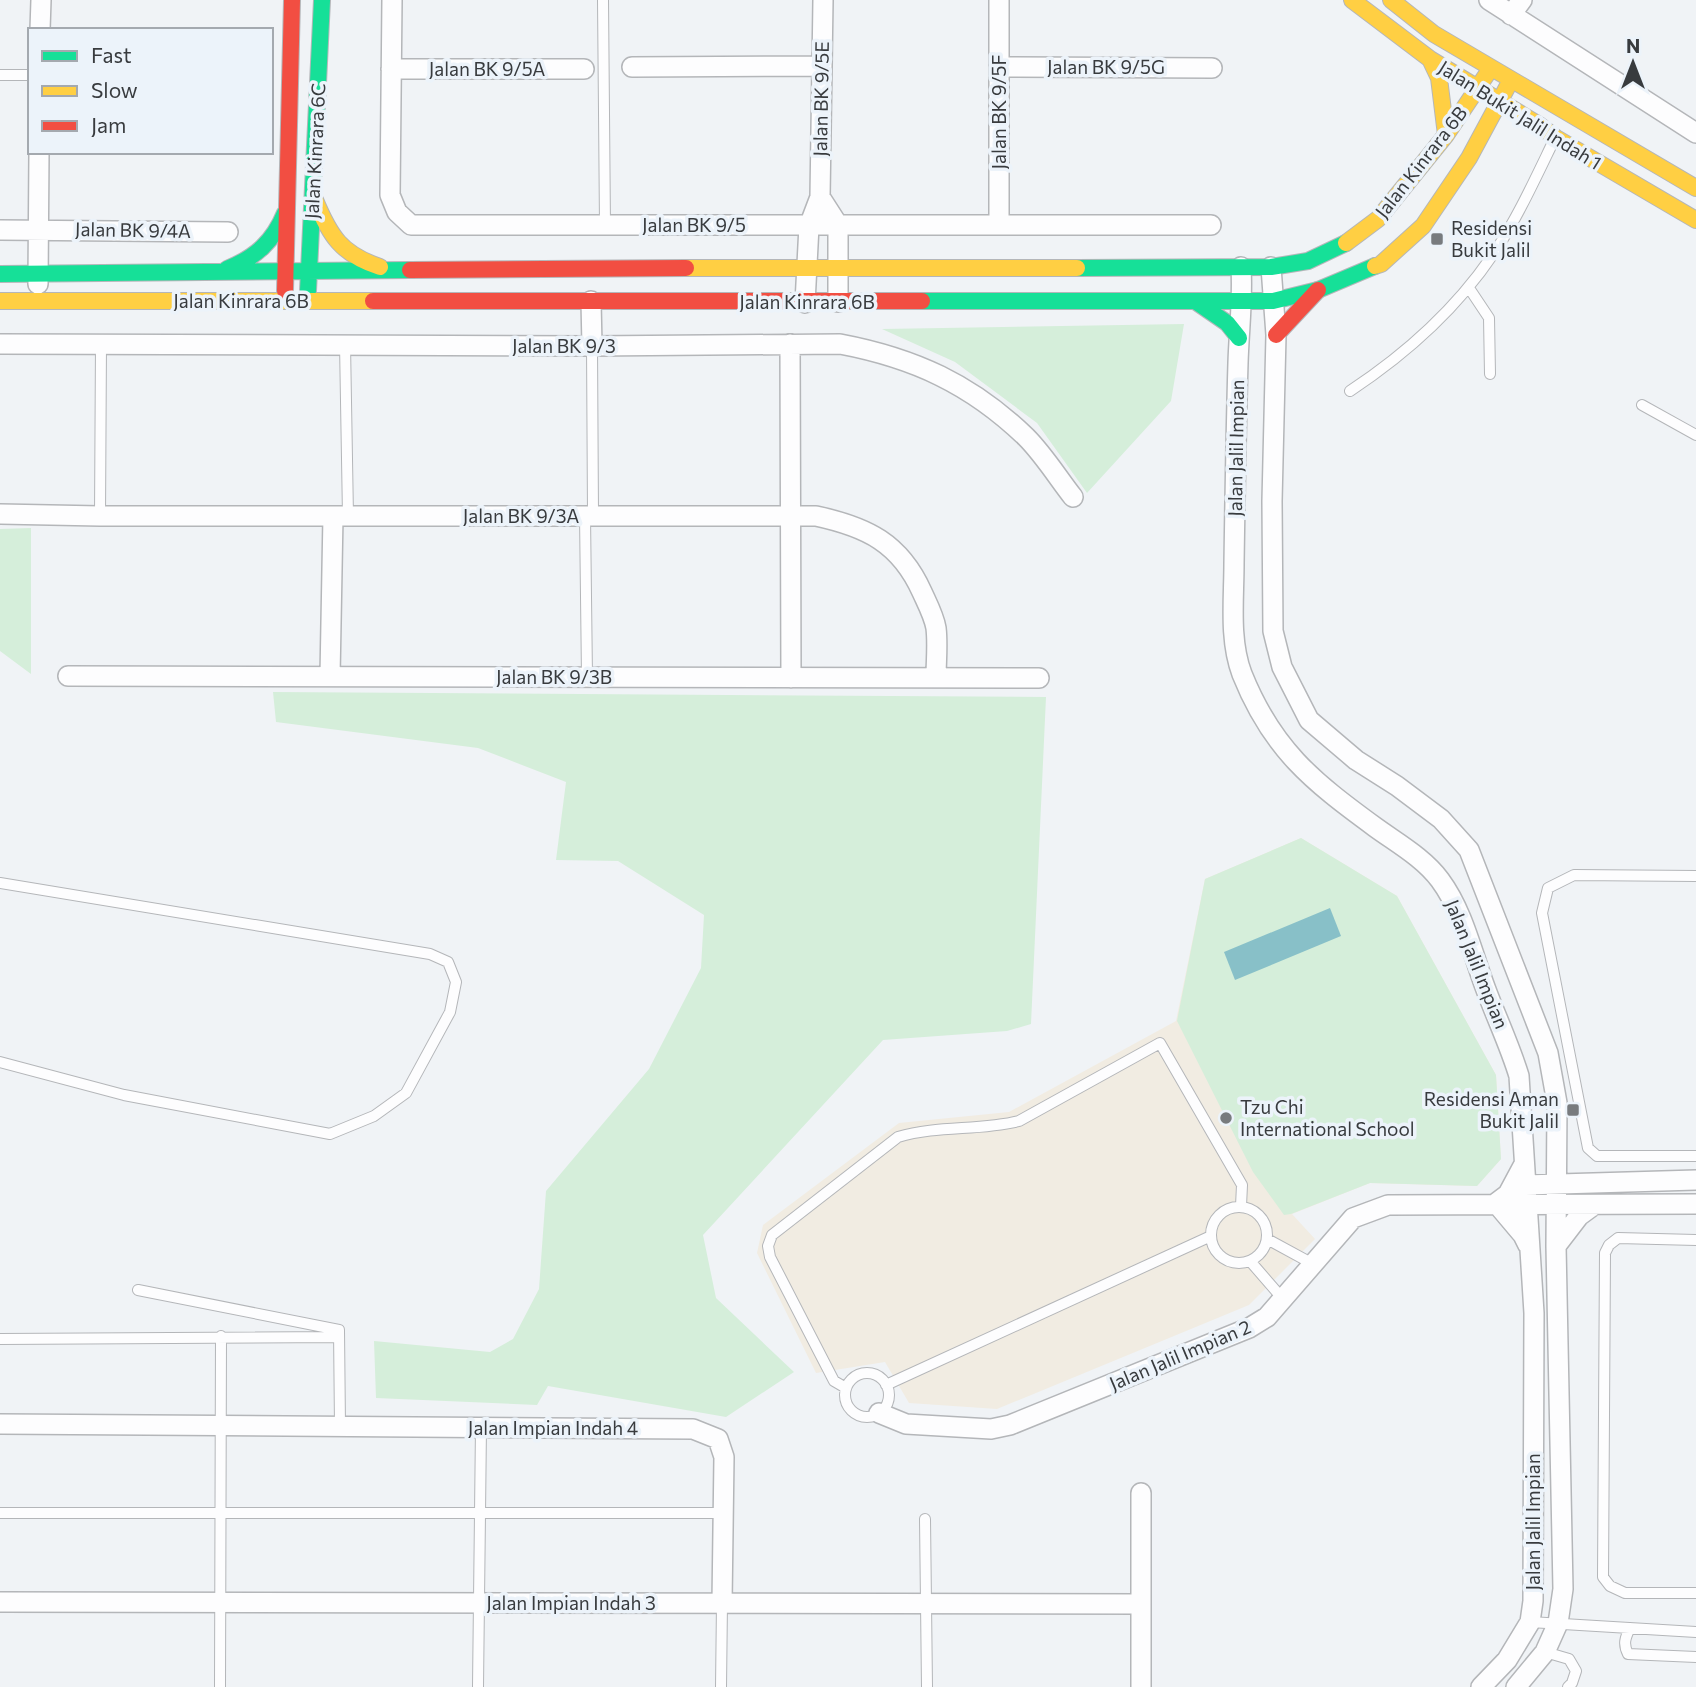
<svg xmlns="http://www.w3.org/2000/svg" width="1696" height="1687" font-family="Commissioner,sans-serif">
<rect width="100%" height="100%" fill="#f0f3f6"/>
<!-- education -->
<path fill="#f1ece2" d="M1301 838 1397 896 1496 1075 1501 1159 1477 1186 1370 1183 1292 1214 1315 1239 1249 1305 997 1409 909 1403 885 1362 816 1373 757 1253 763 1225 899 1123 1009 1112 1176 1021 1205 879Z"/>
<!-- green -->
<path fill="#d5eeda" d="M1184 324 1171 401 1087 493 1037 423 955 362 882 329Z
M31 528V674L0 651V529Z
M273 692 1046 697 1031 1024 1007 1031 883 1040 703 1235 716 1298 794 1372 726 1417 548 1386 537 1405 376 1398 374 1341 490 1352 513 1339 539 1289 546 1191 649 1069 701 968 704 915 618 861 556 860 566 782 478 748 276 722Z
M1301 838 1397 896 1496 1075 1501 1159 1477 1186 1370 1183 1291 1214 1284 1215 1253 1172 1177 1021 1205 879Z"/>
<!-- water -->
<path fill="#88c0c8" d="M1330 908 1341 936 1235 980 1224 952Z"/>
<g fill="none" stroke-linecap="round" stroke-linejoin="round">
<defs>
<path id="lane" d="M603 0 605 225
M0 75H30
M1469 288 1489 318 1490 374
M345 344 348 516
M592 346 593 515
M1350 391C1406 354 1457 308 1494 253 1518 217 1536 177 1555 138
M1642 405 1696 435
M100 516 101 344
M585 516 587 677
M1696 876 1574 875 1548 888 1542 913 1588 1148 1597 1156H1696
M0 883 430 954 448 962 456 982 450 1012 406 1093 374 1116 330 1134 124 1095 0 1062
M1211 1235a28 28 0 1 1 56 0a28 28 0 1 1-56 0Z
M1267 1239 1313 1264
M1696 1240 1618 1238 1609 1245 1605 1253 1603 1577 1610 1586 1625 1593H1696
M1250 1261 1283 1299
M138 1290 339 1330 340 1426
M0 1339 339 1337
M845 1395a22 22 0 1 1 44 0a22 22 0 1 1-44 0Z
M886 1385 1211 1236
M846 1388 834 1381 770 1257 768 1246 772 1235 898 1137C938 1125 979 1131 1019 1121L1160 1043 1242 1185 1241 1206
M0 1513H724
M925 1519 927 1687
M1530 1622 1696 1632
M1630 1628C1625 1638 1623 1644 1628 1654L1696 1657
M1545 1652 1569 1659 1576 1671 1572 1683 1568 1687
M220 1687 221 1336
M478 1687 481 1427
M721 1687 722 1603"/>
<path id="street" d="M392 0 390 195 397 212 411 225H1211
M999 0V225
M1489 0 1696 133
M1511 15 1522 0
M40 30 41 0
M632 67 822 66
M999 67 1212 68
M391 69H584
M820 197 838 225V302
M0 230 228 232
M1241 267C1243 300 1239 330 1238 363 1236 430 1235 497 1234 564 1234 599 1229 640 1242 674 1272 749 1312 781 1375 827 1397 843 1424 858 1440 880 1463 911 1472 952 1485 987 1496 1017 1510 1046 1519 1076L1534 1313 1533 1601 1530 1622 1507 1660 1481 1687
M1271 267 1276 335 1272 501 1273 631 1282 667 1309 720 1356 760 1397 786 1441 819 1469 850 1548 1053 1557 1103 1556 1246 1563 1589 1558 1623 1545 1652 1516 1687
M38 284 39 152
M591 301 592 346
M805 303 809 226 820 197 823 0
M0 344 592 346 840 344C914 358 971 384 1026 437 1044 455 1058 478 1073 497
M790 344 791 678
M0 514 100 516H816C867 527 900 543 922 592 927 603 934 616 936 628 938 644 936 662 936 678
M68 676 1039 678
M330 676 333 516
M1523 1166 1508 1194 1496 1203 1523 1235 1528 1245
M1525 1185 1696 1180
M1556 1246 1579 1216 1594 1205
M879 1413 906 1424 991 1429 1010 1425 1249 1328 1267 1317 1353 1218 1388 1205 1696 1204
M0 1424 693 1429 718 1439 724 1457 722 1603
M0 1602 1141 1604
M1141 1687V1493"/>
<path id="fast" d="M1077 268 1271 267 1308 261 1346 243
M227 269C256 257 273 242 285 213
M0 274 410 270
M308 291 322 0
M922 301H1273L1318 290 1375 266
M1195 301 1227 323 1239 338"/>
<path id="slow" d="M1352 0 1430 59 1539 125 1556 138 1696 220
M1391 0 1434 34 1696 188
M1430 59 1439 78 1446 135
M315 200C330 236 341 254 380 267
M1346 243 1378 219 1446 135 1491 68
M1375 266 1381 264 1423 226 1469 158 1511 80
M686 268H1077
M0 301H373"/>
<path id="jam" d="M410 270 686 268
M285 291 292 0
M373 301H922
M1276 335 1318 290"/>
</defs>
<!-- lane casing -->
<use href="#lane" stroke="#b4b6b9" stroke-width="12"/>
<!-- street casing -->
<use href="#street" stroke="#b4b6b9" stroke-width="22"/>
<!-- fast casing -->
<use href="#fast" stroke="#b4b6b9" stroke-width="18"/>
<!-- slow casing -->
<use href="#slow" stroke="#b4b6b9" stroke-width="18"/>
<!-- jam casing -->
<use href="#jam" stroke="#b4b6b9" stroke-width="18"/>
<!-- lane -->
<use href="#lane" stroke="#fdfdfe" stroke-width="10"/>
<!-- street -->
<use href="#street" stroke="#fdfdfe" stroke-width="19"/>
<!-- fast -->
<use href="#fast" stroke="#16e098" stroke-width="16"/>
<!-- slow -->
<use href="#slow" stroke="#ffcf43" stroke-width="16"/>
<!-- jam -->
<use href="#jam" stroke="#f24e42" stroke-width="16"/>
</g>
<!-- markers -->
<g fill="#787b7e" stroke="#ecf3fa" stroke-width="2.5">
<rect x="1430" y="232" width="14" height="14" rx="3.5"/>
<rect x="1566" y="1103" width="14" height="14" rx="3.5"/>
<circle cx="1226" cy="1118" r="7"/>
</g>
<g text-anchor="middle" stroke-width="7" stroke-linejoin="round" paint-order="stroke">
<!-- street labels -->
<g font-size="19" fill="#383b3e" stroke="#ecf3fa">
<text x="1106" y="74">Jalan BK 9/5G</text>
<text x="487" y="76">Jalan BK 9/5A</text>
<text transform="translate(821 99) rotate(-89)" y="7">Jalan BK 9/5E</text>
<text transform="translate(999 112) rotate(-90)" y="7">Jalan BK 9/5F</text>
<text transform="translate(1520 115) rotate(32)" y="7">Jalan Bukit Jalil Indah 1</text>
<text transform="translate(315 151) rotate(-87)" y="7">Jalan Kinrara 6C</text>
<text transform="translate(1421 162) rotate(-52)" y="7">Jalan Kinrara 6B</text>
<text x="694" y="232">Jalan BK 9/5</text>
<text transform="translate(133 230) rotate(1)" y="7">Jalan BK 9/4A</text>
<text x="241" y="308">Jalan Kinrara 6B</text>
<text x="807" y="309">Jalan Kinrara 6B</text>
<text x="564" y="353">Jalan BK 9/3</text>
<text transform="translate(1236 448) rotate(-89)" y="7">Jalan Jalil Impian</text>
<text x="521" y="523">Jalan BK 9/3A</text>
<text x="554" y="684">Jalan BK 9/3B</text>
<text transform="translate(1477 964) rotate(68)" y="7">Jalan Jalil Impian</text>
<text transform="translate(1180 1355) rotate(-23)" y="7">Jalan Jalil Impian 2</text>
<text x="553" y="1435">Jalan Impian Indah 4</text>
<text transform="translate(1533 1522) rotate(-90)" y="7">Jalan Jalil Impian</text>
<text x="571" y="1610">Jalan Impian Indah 3</text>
</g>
<!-- poi labels -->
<g font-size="19" fill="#383b3e" stroke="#ecf3fa" text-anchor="start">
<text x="1451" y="235">Residensi<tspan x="1451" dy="22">Bukit Jalil</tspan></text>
<text x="1559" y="1106" text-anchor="end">Residensi Aman<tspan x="1559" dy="22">Bukit Jalil</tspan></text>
<text x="1240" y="1114">Tzu Chi<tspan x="1240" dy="22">International School</tspan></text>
</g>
</g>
<!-- legend -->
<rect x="28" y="28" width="245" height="126" fill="#ecf3fa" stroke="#a4a9af" stroke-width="2"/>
<rect x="42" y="51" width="35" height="10" fill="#16e098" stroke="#a4a9af" stroke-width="2"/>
<text x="91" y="63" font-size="21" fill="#383b3e">Fast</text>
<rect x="42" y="86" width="35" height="10" fill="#ffcf43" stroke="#a4a9af" stroke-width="2"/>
<text x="91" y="98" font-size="21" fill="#383b3e">Slow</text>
<rect x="42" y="121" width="35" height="10" fill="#f24e42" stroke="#a4a9af" stroke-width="2"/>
<text x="91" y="133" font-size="21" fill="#383b3e">Jam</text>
<!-- north arrow -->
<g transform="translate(1633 63)" stroke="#ecf3fa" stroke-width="5" paint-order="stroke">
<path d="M0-5L12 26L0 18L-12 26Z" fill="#383b3e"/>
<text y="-10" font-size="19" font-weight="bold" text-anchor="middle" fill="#383b3e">N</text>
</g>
</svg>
